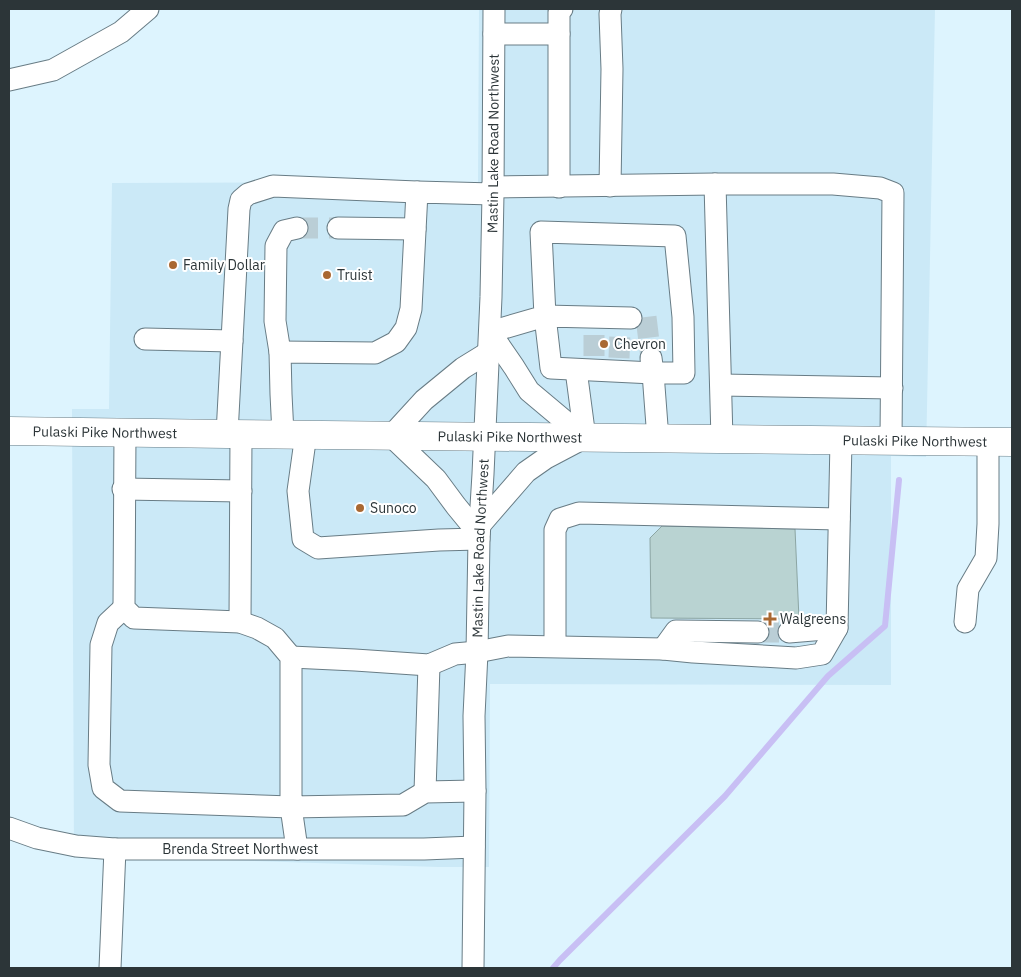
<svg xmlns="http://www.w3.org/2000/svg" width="1021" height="977" font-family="'IBM Plex Sans',sans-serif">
<rect width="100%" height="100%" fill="#ddf4fe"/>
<!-- built -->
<path fill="#cbe9f7" d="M479 9H935L926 457 891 456V685L490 684 489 867H438L74 855 72 409H109L112 183 478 182Z"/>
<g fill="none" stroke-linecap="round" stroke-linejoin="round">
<!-- stream -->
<path stroke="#c8bff4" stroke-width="6" d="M553 968 560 960 725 796 828 676 885 626 899 480"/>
</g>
<!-- building -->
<path fill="#b9d3d2" stroke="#8ca5a3" d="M662 526 795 529 799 619 651 618 650 538Z"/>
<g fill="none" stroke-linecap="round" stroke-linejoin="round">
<!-- minor-tunnel -->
<path stroke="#baced6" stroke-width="21" stroke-dasharray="21 11" stroke-linecap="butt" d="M297 228H338
M646 317 651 358
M594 356V333
M619 358 620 332
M758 632H789"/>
<defs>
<g id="minor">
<path d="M494 34H559"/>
<path d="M9 80 53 70 121 32 148 9"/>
<path d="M715 184 722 439"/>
<path d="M610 186 612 69 610 14 611 9"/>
<path d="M492 187 715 184H833L880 188 893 193 891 441"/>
<path d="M559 187V12L562 9"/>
<path d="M338 228 415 229"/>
<path d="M631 318 545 316 551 368 653 373 651 358"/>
<path d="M490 332 545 316 541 232 675 236 683 317 684 373H653L658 439"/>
<path d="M490 332 514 367 529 391 585 438"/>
<path d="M145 339 232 341"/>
<path d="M280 352 275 321 276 246 284 231 297 228"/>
<path d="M576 370 585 438"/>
<path d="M721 385 892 388"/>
<path d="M125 432 124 608 134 618 240 622 257 628 275 638 291 657V807L403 805 425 792 475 791"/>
<path d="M227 434 239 209 241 200 248 194 273 186 417 192"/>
<path d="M283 434 281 394 280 352 375 353 396 342 406 328 411 309 417 192 493 194"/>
<path d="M306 434 298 491 303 539 318 548 439 540 479 539"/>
<path d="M123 489 241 491"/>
<path d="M480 525 526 472 546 458 584 438"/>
<path d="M479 534 456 506 436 479 391 436 424 400 463 368 489 352"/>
<path d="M124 608 108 623 101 645 99 765 103 788 120 801 291 807 297 849"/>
<path d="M240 622 241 434"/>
<path d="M965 622 968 589 986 558 988 524V442"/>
<path d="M789 632 837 628"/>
<path d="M555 646V530L560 519 579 513 839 519"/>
<path d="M663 649 676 631 758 632"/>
<path d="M291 657 355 660 429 665 455 654 477 652 508 646 663 649 693 652 796 658 822 654 837 628 841 441"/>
<path d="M425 792 429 665"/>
<path id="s1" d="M9 828 37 838 76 846 115 849H424L474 847"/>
<path d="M110 968 115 849"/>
<path id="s2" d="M473 968 475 791 474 716 477 652 479 539 483 474 491 297 493 194 494 9"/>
</g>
<g id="major">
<path id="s3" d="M9 431 227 434 1012 442"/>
</g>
</defs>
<!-- minor casing -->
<use href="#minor" stroke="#687c85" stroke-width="23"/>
<!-- major casing -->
<use href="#major" stroke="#687c85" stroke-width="29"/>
<!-- minor -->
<use href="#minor" stroke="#fff" stroke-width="21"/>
<!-- major -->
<use href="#major" stroke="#fff" stroke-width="28"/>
</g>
<!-- markers -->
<g fill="#a96832" stroke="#fff" stroke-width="2">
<circle cx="173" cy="265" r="5"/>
<circle cx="327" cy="275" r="5"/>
<circle cx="604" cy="344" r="5"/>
<circle cx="360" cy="508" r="5"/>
<path d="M767.5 611.5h5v5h5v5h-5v5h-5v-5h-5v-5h5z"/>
</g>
<g text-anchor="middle" stroke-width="4" stroke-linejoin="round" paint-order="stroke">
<!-- street labels -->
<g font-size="14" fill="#2c3538" stroke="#fff">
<text dy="5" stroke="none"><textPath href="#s2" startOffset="825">Mastin Lake Road Northwest</textPath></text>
<text dy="5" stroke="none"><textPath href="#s3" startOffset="96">Pulaski Pike Northwest</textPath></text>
<text dy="5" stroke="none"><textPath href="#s3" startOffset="501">Pulaski Pike Northwest</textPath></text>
<text dy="5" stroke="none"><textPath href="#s3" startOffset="906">Pulaski Pike Northwest</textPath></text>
<text dy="5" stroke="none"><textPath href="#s2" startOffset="420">Mastin Lake Road Northwest</textPath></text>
<text dy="5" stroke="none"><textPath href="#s1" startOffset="234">Brenda Street Northwest</textPath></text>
</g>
<!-- poi labels -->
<g font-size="14" fill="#2c3538" stroke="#fff" text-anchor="start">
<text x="183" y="270">Family Dollar</text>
<text x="337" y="280">Truist</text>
<text x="614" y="349">Chevron</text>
<text x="370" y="513">Sunoco</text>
<text x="780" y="624">Walgreens</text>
</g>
</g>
<!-- border -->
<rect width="1021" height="977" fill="none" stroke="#2c3538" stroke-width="20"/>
</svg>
